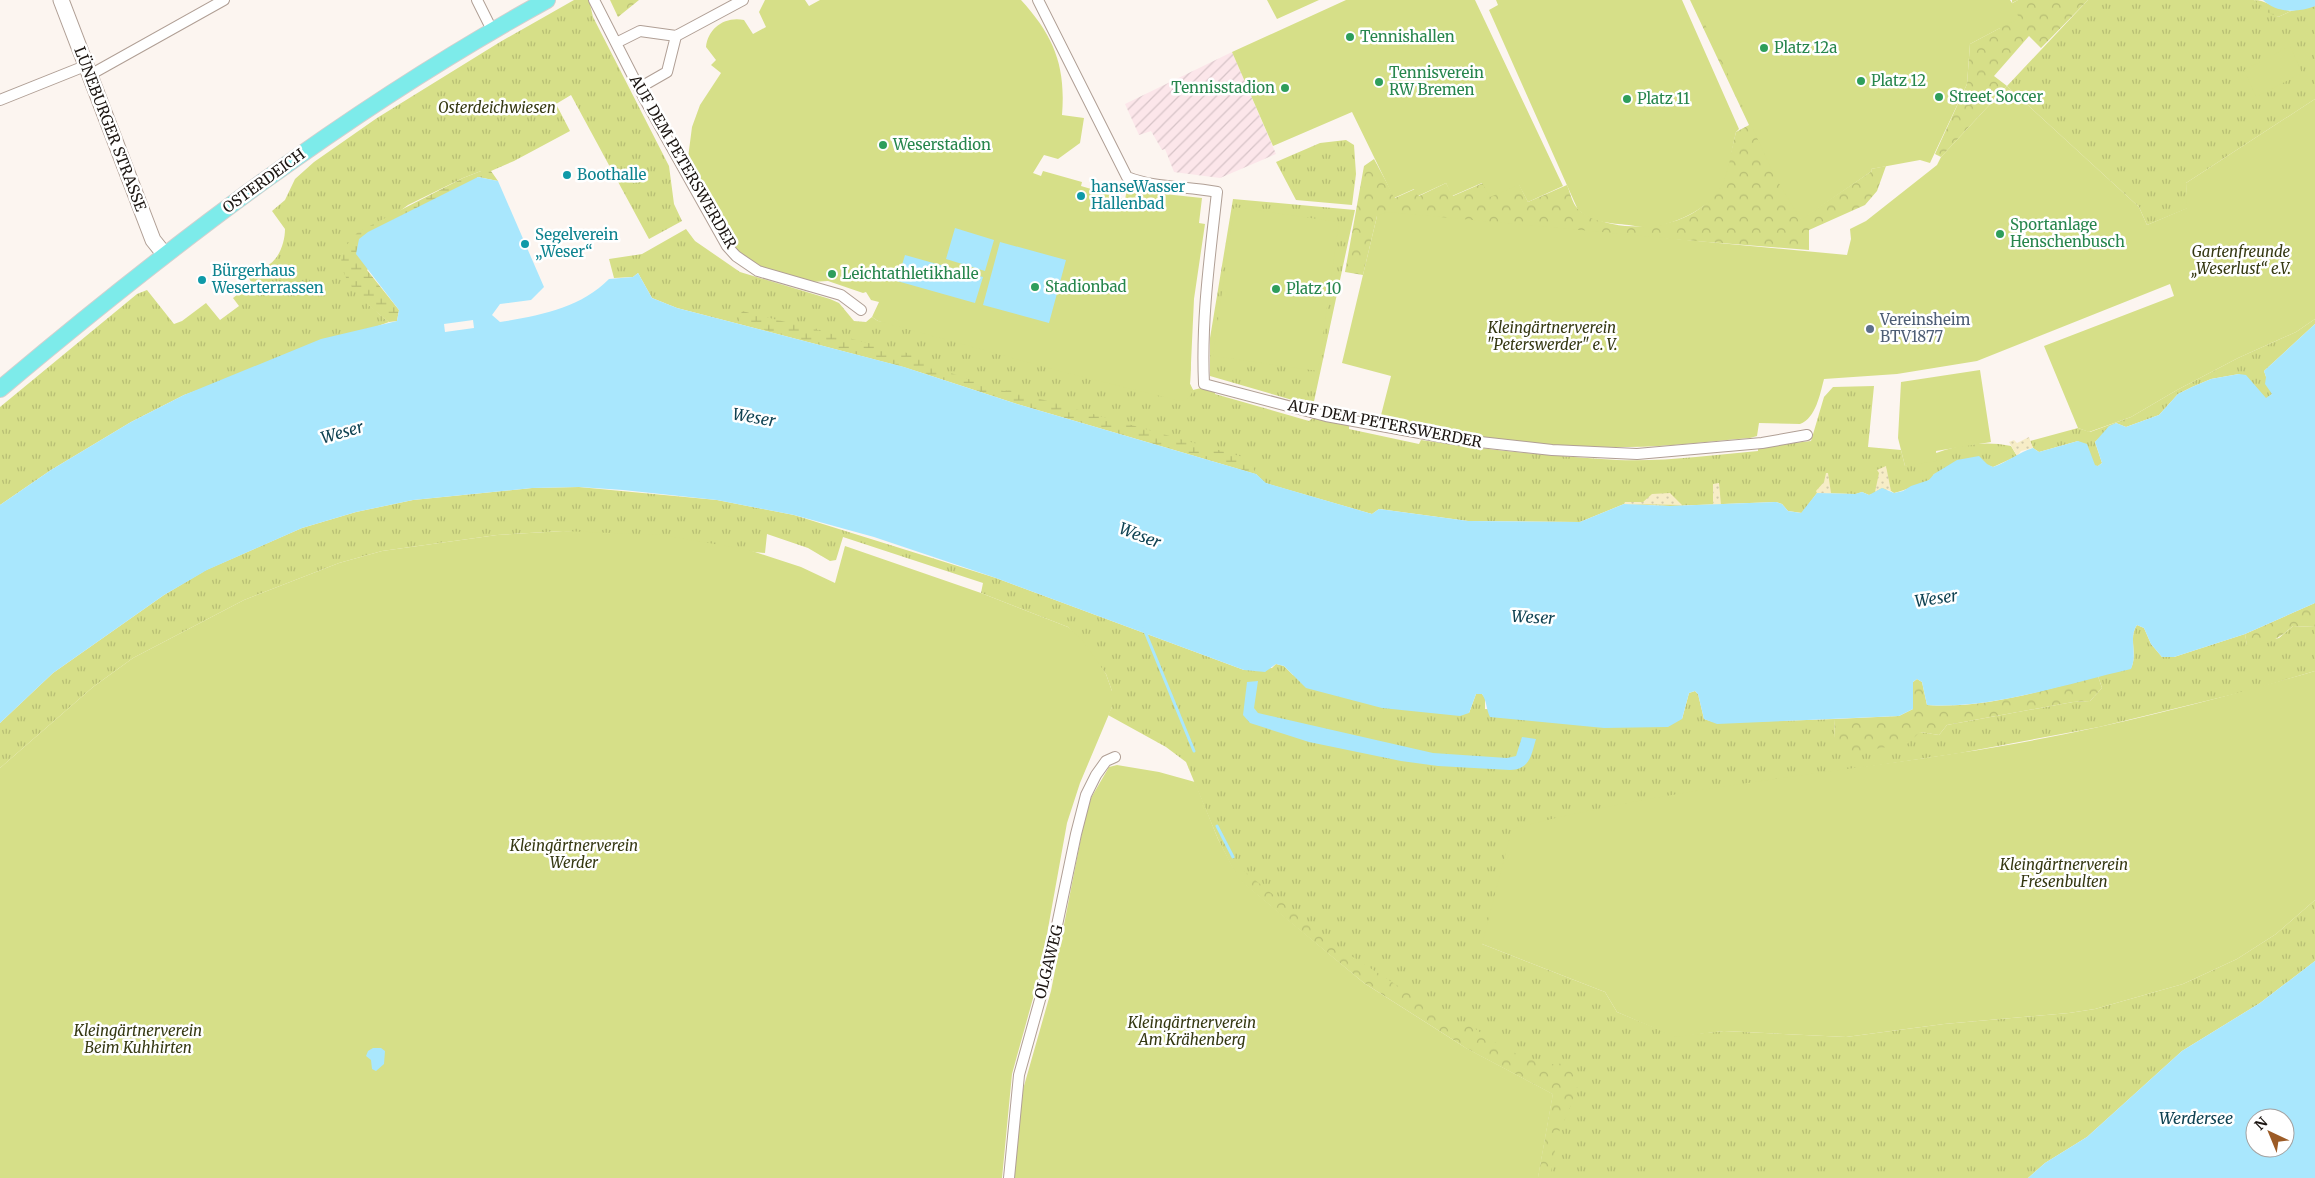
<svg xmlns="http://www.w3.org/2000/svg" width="2315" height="1178" font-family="Merriweather,serif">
<defs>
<pattern id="industrial-furrows" width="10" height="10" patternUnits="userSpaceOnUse" patternTransform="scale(1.25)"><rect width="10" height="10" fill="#fce6ea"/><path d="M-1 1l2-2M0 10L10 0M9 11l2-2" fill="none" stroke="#d7c4c8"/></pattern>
<pattern id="grass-tufts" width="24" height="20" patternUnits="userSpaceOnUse" patternTransform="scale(1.25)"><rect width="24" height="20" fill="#d6df88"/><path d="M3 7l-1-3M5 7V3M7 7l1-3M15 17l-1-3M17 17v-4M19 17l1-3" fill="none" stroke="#b7be74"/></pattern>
<pattern id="forest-crowns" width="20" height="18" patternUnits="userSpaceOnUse" patternTransform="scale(1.25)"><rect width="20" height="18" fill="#d6df88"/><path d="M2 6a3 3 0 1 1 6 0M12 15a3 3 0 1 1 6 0" fill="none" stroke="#b7be74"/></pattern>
<pattern id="wetland-marsh" width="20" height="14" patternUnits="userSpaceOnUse" patternTransform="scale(1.25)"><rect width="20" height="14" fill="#d6df88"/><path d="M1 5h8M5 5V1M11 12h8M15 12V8" fill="none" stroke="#b7be74"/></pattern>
<pattern id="sand-dots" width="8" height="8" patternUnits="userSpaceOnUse" patternTransform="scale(1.25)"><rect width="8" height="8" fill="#f7edc7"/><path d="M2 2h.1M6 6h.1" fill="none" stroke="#d3caaa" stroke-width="1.8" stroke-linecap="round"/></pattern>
</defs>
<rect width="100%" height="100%" fill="#fcf5f0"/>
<!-- industrial -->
<path fill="url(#industrial-furrows)" d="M1232 52 1276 154 1220 178 1174 172 1165 149 1162 150 1151 131 1139 135 1125 104Z"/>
<!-- grass -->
<path fill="url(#grass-tufts)" d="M574 0H589L593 17 669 166 674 204 682 221 649 239 571 95 556 104 570 131 514 161 491 171H481L463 178 408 205 342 254C346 288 364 301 389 322L184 395 131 422 51 470 0 505V407L137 294 147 290 174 324 182 321 206 303 220 320 239 306 233 298 252 283 245 272 251 267C274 273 285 247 285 229L272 211 285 200 295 179 314 162 377 118 500 42Z
M2088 0H2254L2278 17 2291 11 2315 6V99L2186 183 2188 208 2147 225 2139 207 2007 86Z
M1346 140 1354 145 1356 174 1352 205 1296 200 1276 162 1320 143Z
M1233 199 1355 210 1313 406 1210 376V338Z
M686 229 695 241 740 272 830 299 839 303 854 321 866 322 872 317 878 321 1191 360 1190 384 1193 390 1201 388 1215 390V394L1309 421 1315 416 1349 425V429L1419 444 1421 440C1485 450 1552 456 1617 460 1664 462 1711 455 1758 451V447L1811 441 1824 397 1833 387 1874 386 1868 447 1901 450 1905 466C1938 450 1974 438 2011 446L2017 456 1993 467 1987 465 1934 474C1933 476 1932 479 1929 480 1926 483 1898 492 1894 493L1888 489 1869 495 1862 492 1856 494 1817 493 1802 513 1788 511 1782 504 1776 502 1670 506 1624 504 1580 522 1468 521 1379 509 1372 514 1265 483 1256 474 904 367 677 308 652 298 638 273 633 277 614 278 609 259 642 254Z
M2315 319V324L2264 371 2272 394 2266 399 2239 374 2211 379 2192 387 2178 394 2159 415 2126 427 2116 423 2095 442 2102 463 2098 466H2095L2078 441 2039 452 2033 448 2030 441 2078 428 2090 432 2131 417 2177 390 2238 358 2296 332Z
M579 487 717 500 794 515 996 578 1244 670 1272 668 1276 664 1284 666 1293 675 1469 713 1476 694H1482L1485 698V709L1682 719 1689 693 1695 691 1698 694 1704 719 1717 723 1835 719 1834 738 1920 732 1939 735 1947 725 2073 702 2090 701 2102 688 2098 676 2131 668C2138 654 2128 637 2137 625L2144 628 2151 644 2162 657H2174L2245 634 2247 645 2279 638 2293 626 2315 627V671L2251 690 2099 727 1960 753 1678 795 1482 944 1605 992 1617 1012 1675 1036 1724 1031 1846 1037 1944 1024 2069 1013 2095 1009 2183 984 2237 959 2276 934 2315 900V961L2260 1003 2182 1051 2087 1137 2045 1163 2028 1178H1538L1553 1094 1466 1048 1238 879 1218 839 1186 762 1166 747 1108 715 1112 707V691L1106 674 1068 627 981 593 983 583 843 537 836 560 830 561 808 548 767 534 765 553 563 531 497 535 382 551 339 563 244 600 133 658 93 687 0 768V723L53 673 164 595 206 570 302 528 356 512 413 500 532 488Z"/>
<!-- forest -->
<path fill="url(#forest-crowns)" d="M610 0H639L618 17Z
M1690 0H1715L1801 219 1872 171 1871 169 1886 166 1877 191 1865 205 1809 230V250L1377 216 1363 275 1345 272 1364 166 1374 159 1395 198 1415 189 1419 196 1446 183 1453 196 1483 183 1519 184 1528 202 1567 185C1570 192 1572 203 1578 209 1581 213 1587 215 1591 217 1624 233 1684 230 1710 199 1726 180 1730 156 1736 132L1749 125Z
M2018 0H2088L2041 48 2029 36 1994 76 2007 86 1941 157 1935 154 1967 84 1970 44 2000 28 1993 14Z
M2315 603V627L2293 626C2278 639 2267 646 2247 646L2245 634Z
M2098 676 2102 688 2090 701 2073 702 1947 725 1939 735 1920 732 1907 744 1848 753 1837 749 1834 738 1835 719 1899 716 1913 709V682L1917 679 1922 682 1927 705C1984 709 2044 690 2098 676Z
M1244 871 1339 948 1457 1024 1468 1023C1489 1040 1518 1058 1546 1064 1553 1065 1562 1063 1569 1063L1578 1090 1558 1134 1550 1178H1538L1553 1094 1466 1048 1364 983 1238 879Z"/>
<!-- wetland -->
<path fill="url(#wetland-marsh)" d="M2254 0C2266 0 2275 9 2291 11L2278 17 2267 12Z
M481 171H491L498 181 478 177 367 270 399 310 397 321 389 322C371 308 336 281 342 254 344 246 353 238 358 232L463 178Z
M742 311 919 356 930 366 1004 391 1009 390 1243 457 1252 466 1256 474 1017 404 904 367 738 323Z"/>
<!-- sand -->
<path fill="url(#sand-dots)" d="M2029 437 2033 448 2021 451 2017 456 2009 442 2014 440 2017 443Z
M1886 466 1891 491 1882 488 1875 492 1879 473 1877 470Z
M1826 473H1828L1831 493H1817L1816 491 1824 482Z
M1719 483 1721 505H1713V484Z
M1670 493 1682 505 1624 504 1625 502H1643L1652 494Z"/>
<!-- garden -->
<path fill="#d6df88" d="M765 0H805L809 6 820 0H1021C1054 36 1066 66 1062 115L1084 118 1080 143 1058 159 1044 155 1033 173 1041 176 1043 171 1082 182 1081 186 1125 199 1127 190 1202 198 1199 223 1205 224 1194 299 1190 384 1193 390C1190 397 1188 401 1180 401L1063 372 878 321 872 317 879 302 871 300 866 292 863 293 828 281 811 282 763 271 730 247 689 169 688 158 692 127 700 105 721 73 711 65 716 60 706 47C708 28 725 16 744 20L753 34 766 27 759 12Z
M1267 0H1319L1277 19Z
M1346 0H1475L1563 186 1528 202 1519 185 1490 197 1482 183 1452 196 1446 183 1418 196 1414 189 1394 198 1352 112 1273 146 1232 52Z
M1496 0H1682L1739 129 1736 132C1732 148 1730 165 1724 181 1713 207 1679 223 1652 227 1644 228 1636 226 1629 225 1610 223 1593 223 1578 210L1489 10 1498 5Z
M1694 0H2010L2012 3V0H2018L2012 3 2019 18 1970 44 1967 84 1930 163 1920 160 1871 169 1872 171 1801 220 1774 175Z
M2290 46 2302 73 2256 97 2244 70Z
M2007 86 2139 207 2147 225 2187 208 2186 183 2315 99V319L2296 332 2238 358 2177 390 2131 417 2089 432 2078 428 2044 346 2174 296 2170 284 1977 361 1897 374 1824 379C1820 394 1816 418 1800 424L1759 423 1757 436 1750 438C1709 441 1668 447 1628 447 1544 448 1461 437 1379 423L1391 376 1342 363 1377 216 1387 212 1847 255 1851 239 1850 229 1866 221 1937 165 1941 157Z
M1234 207 1339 222 1318 371 1213 356Z
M1980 370 1991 442 1936 451 1937 461 1905 466 1898 438 1901 382Z
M563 531 663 535 749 550 801 567 835 583 845 546 981 593 1068 627 1083 641 1106 674 1112 691V707L1080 783 1067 823 1040 973 1012 1074 1002 1178H0V768L93 687 133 658 244 600 339 563 382 551 497 535Z
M2315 671V900L2276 934 2237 959 2183 984 2095 1009 2069 1013 1944 1024 1846 1037 1724 1031 1675 1037 1617 1012 1605 992 1482 944 1512 829C1658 790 1809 776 1958 753 2079 735 2198 705 2315 671Z
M1117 765 1159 772 1195 782 1218 839 1239 879 1364 983 1466 1048 1553 1094 1538 1178H1014L1022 1093 1051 991 1085 817 1091 798 1109 767Z"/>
<!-- water -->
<path fill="#a9e7fd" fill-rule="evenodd" d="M2263 0H2315V6C2298 13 2276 13 2263 0Z
M478 177 498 181 544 287 531 300 500 304 492 315 500 322C538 316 581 308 609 279L633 277 638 273 652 298 677 308 904 367 1017 404 1256 474 1266 483 1372 514 1379 509 1468 521 1580 522 1624 504 1670 506 1776 502 1782 504 1788 511 1801 513 1817 493 1855 494 1862 492 1869 495 1882 488 1894 493 1903 491 1911 486 1929 480 1934 474 1957 460 1979 456 1987 464 1993 467C2008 462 2019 452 2033 448L2039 452 2078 441 2087 444 2095 465 2098 466 2102 463 2095 442 2109 426 2116 423 2126 427 2159 415 2178 394 2192 387 2211 379 2239 374 2246 375 2266 398 2272 394 2265 384 2266 377 2264 371 2315 324V603L2245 634 2174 657H2162L2151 644 2144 628 2137 625C2128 637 2138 654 2131 669 2069 683 1990 710 1927 705L1922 682 1917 679 1913 682V709L1899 716 1717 724 1704 719 1698 694 1695 691 1689 693 1682 719 1668 727 1604 728 1490 717C1486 709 1487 701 1482 694H1476L1469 713 1460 716 1382 708 1306 688 1284 666 1276 664 1265 672 1244 670 996 578 874 537 794 515 717 500 623 490 579 487 532 488 413 500 356 512 302 528 207 570 164 595 53 673 0 723V505L51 470 131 422 184 395 321 339 397 321 399 310 356 254 359 239 368 232Z
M955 228 994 240 985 271 946 259Z
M1000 242 1066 260 1049 323 983 305Z
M905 255 983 277 975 303 897 281Z
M1258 681 1254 708 1258 713 1433 753 1507 758 1516 756 1522 737 1536 739C1531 756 1530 769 1510 770L1438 766 1401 761 1309 742 1250 723 1243 715 1247 682Z
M2315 961V1178H2028L2045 1163 2087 1137 2182 1051 2260 1003ZM2255 1118H2285V1148H2255Z
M373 1048H381L385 1051 384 1064 376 1071 372 1069 371 1060 366 1056 368 1051Z"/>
<!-- pier -->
<path fill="#fcf5f0" d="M473 320 474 328 445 332 444 324Z"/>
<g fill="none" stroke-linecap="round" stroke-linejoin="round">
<!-- stream -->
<path stroke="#a9e7fd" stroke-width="3" d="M1144 629 1194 751
M1217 826 1233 857"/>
<defs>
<path id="street" d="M477 0 492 30
M594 0 644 98 727 246 736 256 758 271 841 295 861 310
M1038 0 1127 177C1154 188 1188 186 1217 192 1210 256 1201 319 1204 384L1326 416 1453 439 1552 450 1637 454 1762 443 1807 435
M616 43 640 31 676 36 743 0
M88 76 224 0
M639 88 667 72 676 36
M0 100 85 66
M1009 1178 1019 1075 1046 978 1076 834 1086 795 1096 775 1106 761 1115 757"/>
<path id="secondary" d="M61 0 153 240 165 255"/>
<path id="primary" d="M0 389C171 245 350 108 547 0"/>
</defs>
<!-- street casing -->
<use href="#street" stroke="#b09f95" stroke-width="12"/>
<!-- secondary casing -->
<use href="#secondary" stroke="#b09f95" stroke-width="17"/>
<!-- primary casing -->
<use href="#primary" stroke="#d1d0cf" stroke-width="18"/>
<!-- street -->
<use href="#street" stroke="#fff" stroke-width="10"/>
<!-- secondary -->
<use href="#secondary" stroke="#fff" stroke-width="15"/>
<!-- primary -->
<use href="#primary" stroke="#7debea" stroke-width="16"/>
</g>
<!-- markers -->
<g fill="#2e9e5b" stroke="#fff" stroke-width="2">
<circle cx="1350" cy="37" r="5"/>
<circle cx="1764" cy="48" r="5"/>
<circle cx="1861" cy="81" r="5"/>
<circle cx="1379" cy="82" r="5"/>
<circle cx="1285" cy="88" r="5"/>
<circle cx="1939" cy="97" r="5"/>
<circle cx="1627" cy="99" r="5"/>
<circle cx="883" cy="145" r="5"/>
<circle cx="2000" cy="234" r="5"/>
<circle cx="832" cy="274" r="5"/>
<circle cx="1035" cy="287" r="5"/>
<circle cx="1276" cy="289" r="5"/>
</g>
<g fill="#0f9aa8" stroke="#fff" stroke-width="2">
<circle cx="567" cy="175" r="5"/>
<circle cx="1081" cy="196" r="5"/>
<circle cx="525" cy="244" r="5"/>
<circle cx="202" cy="280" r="5"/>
</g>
<circle fill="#5c6f8a" stroke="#fff" stroke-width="2" cx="1870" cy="329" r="5"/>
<g text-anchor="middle" stroke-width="5" stroke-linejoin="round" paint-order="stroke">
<!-- leisure labels -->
<g font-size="15" fill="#27864d" stroke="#fff" text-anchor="start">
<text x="1360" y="42">Tennishallen</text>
<text x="1774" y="53">Platz 12a</text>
<text x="1389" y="78">Tennisverein<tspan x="1389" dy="17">RW Bremen</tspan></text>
<text x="1871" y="86">Platz 12</text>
<text x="1275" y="93" text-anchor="end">Tennisstadion</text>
<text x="1949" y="102">Street Soccer</text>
<text x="1637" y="104">Platz 11</text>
<text x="893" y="150">Weserstadion</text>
<text x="2010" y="230">Sportanlage<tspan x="2010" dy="17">Henschenbusch</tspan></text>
<text x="842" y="279">Leichtathletikhalle</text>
<text x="1045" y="292">Stadionbad</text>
<text x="1286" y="294">Platz 10</text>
</g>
<!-- park labels -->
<g font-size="15" font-style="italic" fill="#353812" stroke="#fff">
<text x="497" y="113">Osterdeichwiesen</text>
<text x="2241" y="257">Gartenfreunde<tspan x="2241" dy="17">„Weserlust“ e.V.</tspan></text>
<text x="1552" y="333">Kleingärtnerverein<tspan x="1552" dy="17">"Peterswerder" e. V.</tspan></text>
<text x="574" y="851">Kleingärtnerverein<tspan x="574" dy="17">Werder</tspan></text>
<text x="2064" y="870">Kleingärtnerverein<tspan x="2064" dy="17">Fresenbulten</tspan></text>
<text x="1192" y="1028">Kleingärtnerverein<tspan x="1192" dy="17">Am Krähenberg</tspan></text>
<text x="138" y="1036">Kleingärtnerverein<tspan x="138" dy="17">Beim Kuhhirten</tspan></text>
</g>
<!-- street labels -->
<g font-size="15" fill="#1b1511" stroke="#fff">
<text transform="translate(110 129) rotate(69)" y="5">LÜNEBURGER STRASSE</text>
<text transform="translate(683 162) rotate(60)" y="5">AUF DEM PETERSWERDER</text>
<text transform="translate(264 181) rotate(-36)" y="5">OSTERDEICH</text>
<text transform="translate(1385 424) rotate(11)" y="5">AUF DEM PETERSWERDER</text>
<text transform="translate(1049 962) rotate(-76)" y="5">OLGAWEG</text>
</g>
<!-- culture labels -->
<g font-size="15" fill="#0d838f" stroke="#fff" text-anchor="start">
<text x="577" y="180">Boothalle</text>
<text x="1091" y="192">hanseWasser<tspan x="1091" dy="17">Hallenbad</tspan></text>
<text x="535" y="240">Segelverein<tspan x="535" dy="17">„Weser“</tspan></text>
<text x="212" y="276">Bürgerhaus<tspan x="212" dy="17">Weserterrassen</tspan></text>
</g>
<!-- service labels -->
<g font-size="15" fill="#4e5e75" stroke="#fff" text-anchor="start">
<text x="1880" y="325">Vereinsheim<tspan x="1880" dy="17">BTV1877</tspan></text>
</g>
<!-- water labels -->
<g font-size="16" font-style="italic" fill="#0f4252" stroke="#fff">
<text transform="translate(754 417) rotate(10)" y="6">Weser</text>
<text transform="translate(342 432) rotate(-16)" y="6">Weser</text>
<text transform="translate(1140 535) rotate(21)" y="6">Weser</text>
<text transform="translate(1936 598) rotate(-8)" y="6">Weser</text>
<text transform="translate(1533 617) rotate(3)" y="6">Weser</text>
<text x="2196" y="1124">Werdersee</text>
</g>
</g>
<!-- north arrow -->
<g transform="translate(2270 1133) rotate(316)"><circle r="24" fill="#ffffff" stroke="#a4a1a0"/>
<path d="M0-4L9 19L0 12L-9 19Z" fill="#9c5b26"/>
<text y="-8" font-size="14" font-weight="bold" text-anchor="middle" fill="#1b1511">N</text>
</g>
</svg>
